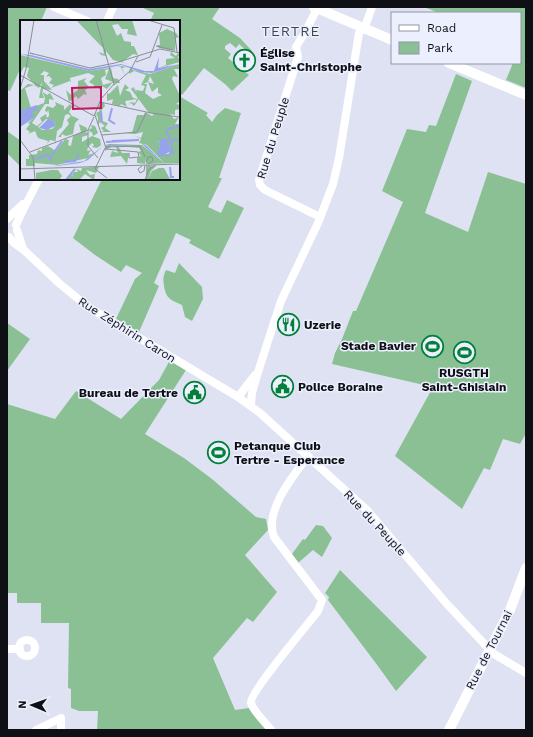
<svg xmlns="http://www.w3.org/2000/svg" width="533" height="737" font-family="'Work Sans',sans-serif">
<rect width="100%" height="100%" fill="#dee2f2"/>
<!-- green -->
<path fill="#8ac094" d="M7 7H47L41 21H21V67L10 91 7 90Z
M141 7H220L212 19 240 38 252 51 250 54 239 44 236 48 230 43 225 46V49L231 54 228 58 249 75 232 91 225 84 204 68 182 95 179 93V21H150L154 13Z
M424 7H526V88L506 80 513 63H520V13H439Z
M456 74 472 81 425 213 468 232 488 172 526 184V433L520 444 503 439 490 470 484 468 462 509 395 456 433 387 332 364 335 353 342 339 353 311H356L403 202 382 191 407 129 426 132 429 125 436 126Z
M179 96 208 113 206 115 212 122 217 115 225 108 241 113 219 178H222L208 207 221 213 227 200 244 208 219 259 189 243 191 240 176 233 154 283 159 286 139 332 116 319 135 279 142 273 126 265 121 272 95 255 73 238 102 179H179Z
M7 131 21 141V167L7 153Z
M179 263 202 287 203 299 192 321 185 317 182 305C171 300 166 299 164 286 163 279 163 276 166 270L175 273Z
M7 323 30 339 7 371Z
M170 360 186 370 145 434 184 458 212 479 256 517 266 519 268 530 245 555 277 592 253 622 247 618 213 658 235 710 249 708 267 730H97L98 711H79L71 708V689L68 688 69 623H41V603H17V593H7V404L55 419 76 391 121 419 159 380Z
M316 525 323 526 332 538 322 557 313 550 298 563 292 554 303 539 305 540Z
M340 570 427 657 396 691 375 662 328 600 329 597 325 593Z"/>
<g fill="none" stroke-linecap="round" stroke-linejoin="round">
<!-- minor -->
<path stroke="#fff" stroke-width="8" d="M54 7 87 21
M317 9 304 34 296 47 298 57 259 180 260 185 265 190 320 217
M107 21 113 7
M7 219 23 204
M16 225 23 210 39 179
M17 230 23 249
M9 237 14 243 25 251 60 284 88 307 238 397 260 413 368 511 446 603 490 650 494 654 526 673
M238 397 255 375
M251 405 252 393 258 372 281 301 318 223 333 184 339 158 358 39 359 33 366 24 372 7
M19 648a8 8 0 1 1 16 0a8 8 0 1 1-16 0Z
M7 649H20
M36 730 61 718V730
M271 730C266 723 253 711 251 703 249 693 309 623 318 611L322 600 274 537C264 511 293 476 308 456"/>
<!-- major -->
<path stroke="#fff" stroke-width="10" d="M314 7 392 40
M449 63 526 95
M449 730 510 610 526 568"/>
</g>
<!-- icons -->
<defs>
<symbol id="church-ring" viewBox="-11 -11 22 22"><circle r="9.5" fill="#eceffd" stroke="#008039" stroke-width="1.5"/><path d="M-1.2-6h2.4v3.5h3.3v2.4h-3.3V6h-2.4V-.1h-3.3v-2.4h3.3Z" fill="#008039"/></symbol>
<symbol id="restaurant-ring" viewBox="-11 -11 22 22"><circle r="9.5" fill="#eceffd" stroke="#008039" stroke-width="1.5"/><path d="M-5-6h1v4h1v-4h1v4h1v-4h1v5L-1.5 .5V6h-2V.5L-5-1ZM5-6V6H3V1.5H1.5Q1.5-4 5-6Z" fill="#008039"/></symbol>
<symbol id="stadium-ring" viewBox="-11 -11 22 22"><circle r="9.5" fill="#eceffd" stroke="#008039" stroke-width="1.5"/><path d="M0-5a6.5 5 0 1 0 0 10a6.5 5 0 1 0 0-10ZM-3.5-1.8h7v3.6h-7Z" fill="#008039"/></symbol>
<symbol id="civic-ring" viewBox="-11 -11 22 22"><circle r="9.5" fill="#eceffd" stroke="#008039" stroke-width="1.5"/><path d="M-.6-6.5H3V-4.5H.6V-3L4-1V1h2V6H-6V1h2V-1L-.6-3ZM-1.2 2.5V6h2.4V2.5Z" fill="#008039"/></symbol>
</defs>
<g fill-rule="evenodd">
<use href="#church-ring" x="232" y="48" width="25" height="25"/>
<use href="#restaurant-ring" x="276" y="312" width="25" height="25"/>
<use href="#stadium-ring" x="420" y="334" width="25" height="25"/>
<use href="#stadium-ring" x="452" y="340" width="25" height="25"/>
<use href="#civic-ring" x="270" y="374" width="25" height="25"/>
<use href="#civic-ring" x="182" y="380" width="25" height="25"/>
<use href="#stadium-ring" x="206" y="440" width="25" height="25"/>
</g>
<g text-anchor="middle" stroke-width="3" stroke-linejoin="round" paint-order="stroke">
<!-- poi labels -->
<g font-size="12" font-weight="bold" fill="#0f1016" stroke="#eceffd" text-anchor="start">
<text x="260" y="57">Église<tspan x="260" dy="14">Saint-Christophe</tspan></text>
<text x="304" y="329">Uzerie</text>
<text x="416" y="350" text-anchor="end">Stade Bavier</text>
<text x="464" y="377" text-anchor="middle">RUSGTH<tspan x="464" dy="14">Saint-Ghislain</tspan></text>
<text x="298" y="391">Police Boraine</text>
<text x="178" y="397" text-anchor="end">Bureau de Tertre</text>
<text x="234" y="450">Petanque Club<tspan x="234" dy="14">Tertre - Esperance</tspan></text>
</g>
<!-- street labels -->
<g font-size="12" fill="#0f1016" stroke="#eceffd">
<text transform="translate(273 138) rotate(-73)" y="4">Rue du Peuple</text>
<text transform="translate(127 330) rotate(32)" y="4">Rue Zéphirin Caron</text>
<text transform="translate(375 523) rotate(47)" y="4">Rue du Peuple</text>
<text transform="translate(489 650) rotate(-63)" y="4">Rue de Tournai</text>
</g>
<!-- quarter labels -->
<g font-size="14" letter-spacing="1" fill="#414451" stroke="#eceffd">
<text x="291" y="36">TERTRE</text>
</g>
</g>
<!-- overview -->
<g transform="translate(20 20)">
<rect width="160" height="160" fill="#dee2f2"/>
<path d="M56 0H112L117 16 107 14 108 9H102L98 4 92 5 97 16 101 13 104 21 111 22V26H114L118 35 113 34 102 42 108 44 93 40 86 31V36L81 35 79 32 84 34 83 28ZM147 9 156 13 159 17 156 18 155 31 139 28 137 25H140L139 13ZM151 32 156 36 158 33 160 34 158 37 160 42 138 48 146 45V39L155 38 150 35ZM0 35 69 51 102 46 107 47 112 49 113 50 130 54 160 44V53L159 49H154L158 57 153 56 152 59 160 76V81L156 84 160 85V89L155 90V95L150 94 154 99 159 97 155 104H160V143L126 144 125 138V144L117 143V138L121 136 118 132 121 131 119 128 98 126 102 133H109L107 144 101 136 90 137 92 131 98 133 96 127 92 126 85 131V126L88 125H122L144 143 127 125 119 123 121 119 115 116 121 118 123 112 115 114 103 113H112L117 95H124L125 92 132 96 134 94 129 93 111 69 113 67 117 73 114 66 116 70 123 71 125 66 121 65 126 55 114 51 109 54 110 48 106 47 102 48 105 55 100 46 91 48 93 58 98 59 100 63H92L87 69 82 66 80 69 76 67 74 69V65L69 62 75 56 68 53 50 58 51 63 50 61 31 68 34 65 29 63 32 59 29 56 26 57 29 53 24 51 20 55H24V61L32 70 23 69V72L27 75 30 73 34 80 29 79V84H25L12 103 17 106 22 102 20 98 26 94 27 98 29 96V92L27 93 30 90 26 92 25 90 27 86 33 88 36 85 35 82 44 86V90L50 84 52 87 49 92 52 96 59 99 55 103 53 114 46 116 42 114 41 117H38L49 104 47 100 51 96 48 94 45 95 42 107 37 111 35 125V121L30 120 27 124 28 121 18 118 15 111 8 114 10 112 6 109 10 104 8 103 14 98 5 91 0 93V79L1 70 8 64 15 65 7 56 9 48 4 47 0 54ZM89 49 85 59 93 62 83 65 81 58 86 55 85 50ZM130 56 134 64 128 62 132 72 138 67V73L142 75 133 79 125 73 127 64H123L128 62ZM22 62 19 78H24L22 72V70L25 78 24 83 11 88 5 68 14 65 19 68ZM26 99 34 101 35 106 32 109 22 110 18 107ZM141 120 147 121 150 128 149 134H138L140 126 138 122ZM67 58 64 61 69 67 65 70 67 75 64 74 58 79 56 76 49 82 46 70 51 75 58 70V61ZM105 64 109 68 105 70 110 72 113 78 119 79 114 86 111 83 108 85 111 82 115 83 117 79 105 81 107 87 101 84 100 86 92 84 93 79 87 81V73L89 74 98 65 100 76ZM81 83H84L85 86 81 91 82 101 88 103 85 108 91 112H80L84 111 81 108 85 106 80 102 78 105V97L71 92 78 96 76 93 80 91 78 88ZM59 104 67 108 66 113 71 112 68 110 72 108 71 105 75 106 78 113 73 116 72 112 68 113V115L62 117V122L72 116 80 119 81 125 77 128 72 127 74 125 72 123 68 127 67 131 71 130 68 135 74 133 68 138 37 145 15 143V146H6V139H9V135L17 134 18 130 22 131V128L28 126 36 131 45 119 49 120 48 125 51 126 53 116 61 112ZM126 145 136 146 131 151 128 159 132 151 139 148H144L150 159 160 160H126ZM87 146 79 147 76 153 66 150 70 155 75 154 74 160 65 154 59 160H47L51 155 54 157 52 155 54 152H58L56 149 61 151 62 148ZM31 150H38L42 156 39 160H16V153Z" fill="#8ac094" fill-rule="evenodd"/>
<path d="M0 34 11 35 69 49 101 44 125 51H134L139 37 138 48 160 44 132 53 120 52 102 45 69 51ZM16 87 19 90 12 91 14 98 0 107V93ZM28 99 34 101 35 106 27 110 19 108ZM141 119H147L151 131 140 137 137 133 140 126 138 123ZM89 124H123L127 126 142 142 122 124 90 125 83 126 68 140 60 143 37 146 0 147 34 146 64 141 83 126Z" fill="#96a2eb"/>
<path fill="none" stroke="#96a2eb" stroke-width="2" d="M92 88 89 100 95 104M81 91 82 103M0 92 17 86M148 109 160 106M146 110 151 122M92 121 119 120M86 122 119 120M146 136 153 133 151 122 155 119 160 121M30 138 42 121M15 139 27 135 32 141M44 142 55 141 59 134M150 147 151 157H154M46 160 55 149"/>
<path fill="none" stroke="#8b8e9a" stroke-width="1" d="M128 0 154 8 157 32M136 26 153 30M13 34 10 33 70 48 95 43 140 29 160 33M116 42 130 37 142 5M0 55 74 96M94 65 110 51 118 36M0 69 6 49 14 0M80 82 131 93 159 97M75 95 86 128M74 96 81 79 94 64 76 0M74 97 68 110V126L78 138M82 115 117 112 126 93M0 120 13 137 15 160M120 126 125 137M86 127 120 126M85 128 75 149 87 158M86 129 118 132 119 137 109 138V133M10 132 68 110M126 142 128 137H132L133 141 128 144M122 146 118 149 120 153 124 151 125 145M0 149 160 144M125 160 129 149 136 145"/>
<path fill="#c2185b" fill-opacity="0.15" stroke="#c2185b" stroke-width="2" d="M81 67V88L53 89 52 68Z"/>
<rect width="160" height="160" fill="none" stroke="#0f1016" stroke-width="2"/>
</g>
<!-- border -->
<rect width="533" height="737" fill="none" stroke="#0f1016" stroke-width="16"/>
<!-- legend -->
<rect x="391" y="12" width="130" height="52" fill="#eceffd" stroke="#9496a1"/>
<rect x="399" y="25" width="20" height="6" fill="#ffffff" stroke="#9496a1"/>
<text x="427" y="32" font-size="12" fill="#0f1016">Road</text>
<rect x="399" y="42" width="20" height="12" fill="#8ac094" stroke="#9496a1"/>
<text x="427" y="52" font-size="12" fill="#0f1016">Park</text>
<!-- north arrow -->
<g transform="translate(32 705) rotate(272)" stroke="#eceffd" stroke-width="3" paint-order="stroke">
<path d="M0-3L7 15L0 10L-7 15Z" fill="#0f1016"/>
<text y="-6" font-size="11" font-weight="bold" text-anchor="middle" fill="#0f1016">N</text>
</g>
</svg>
